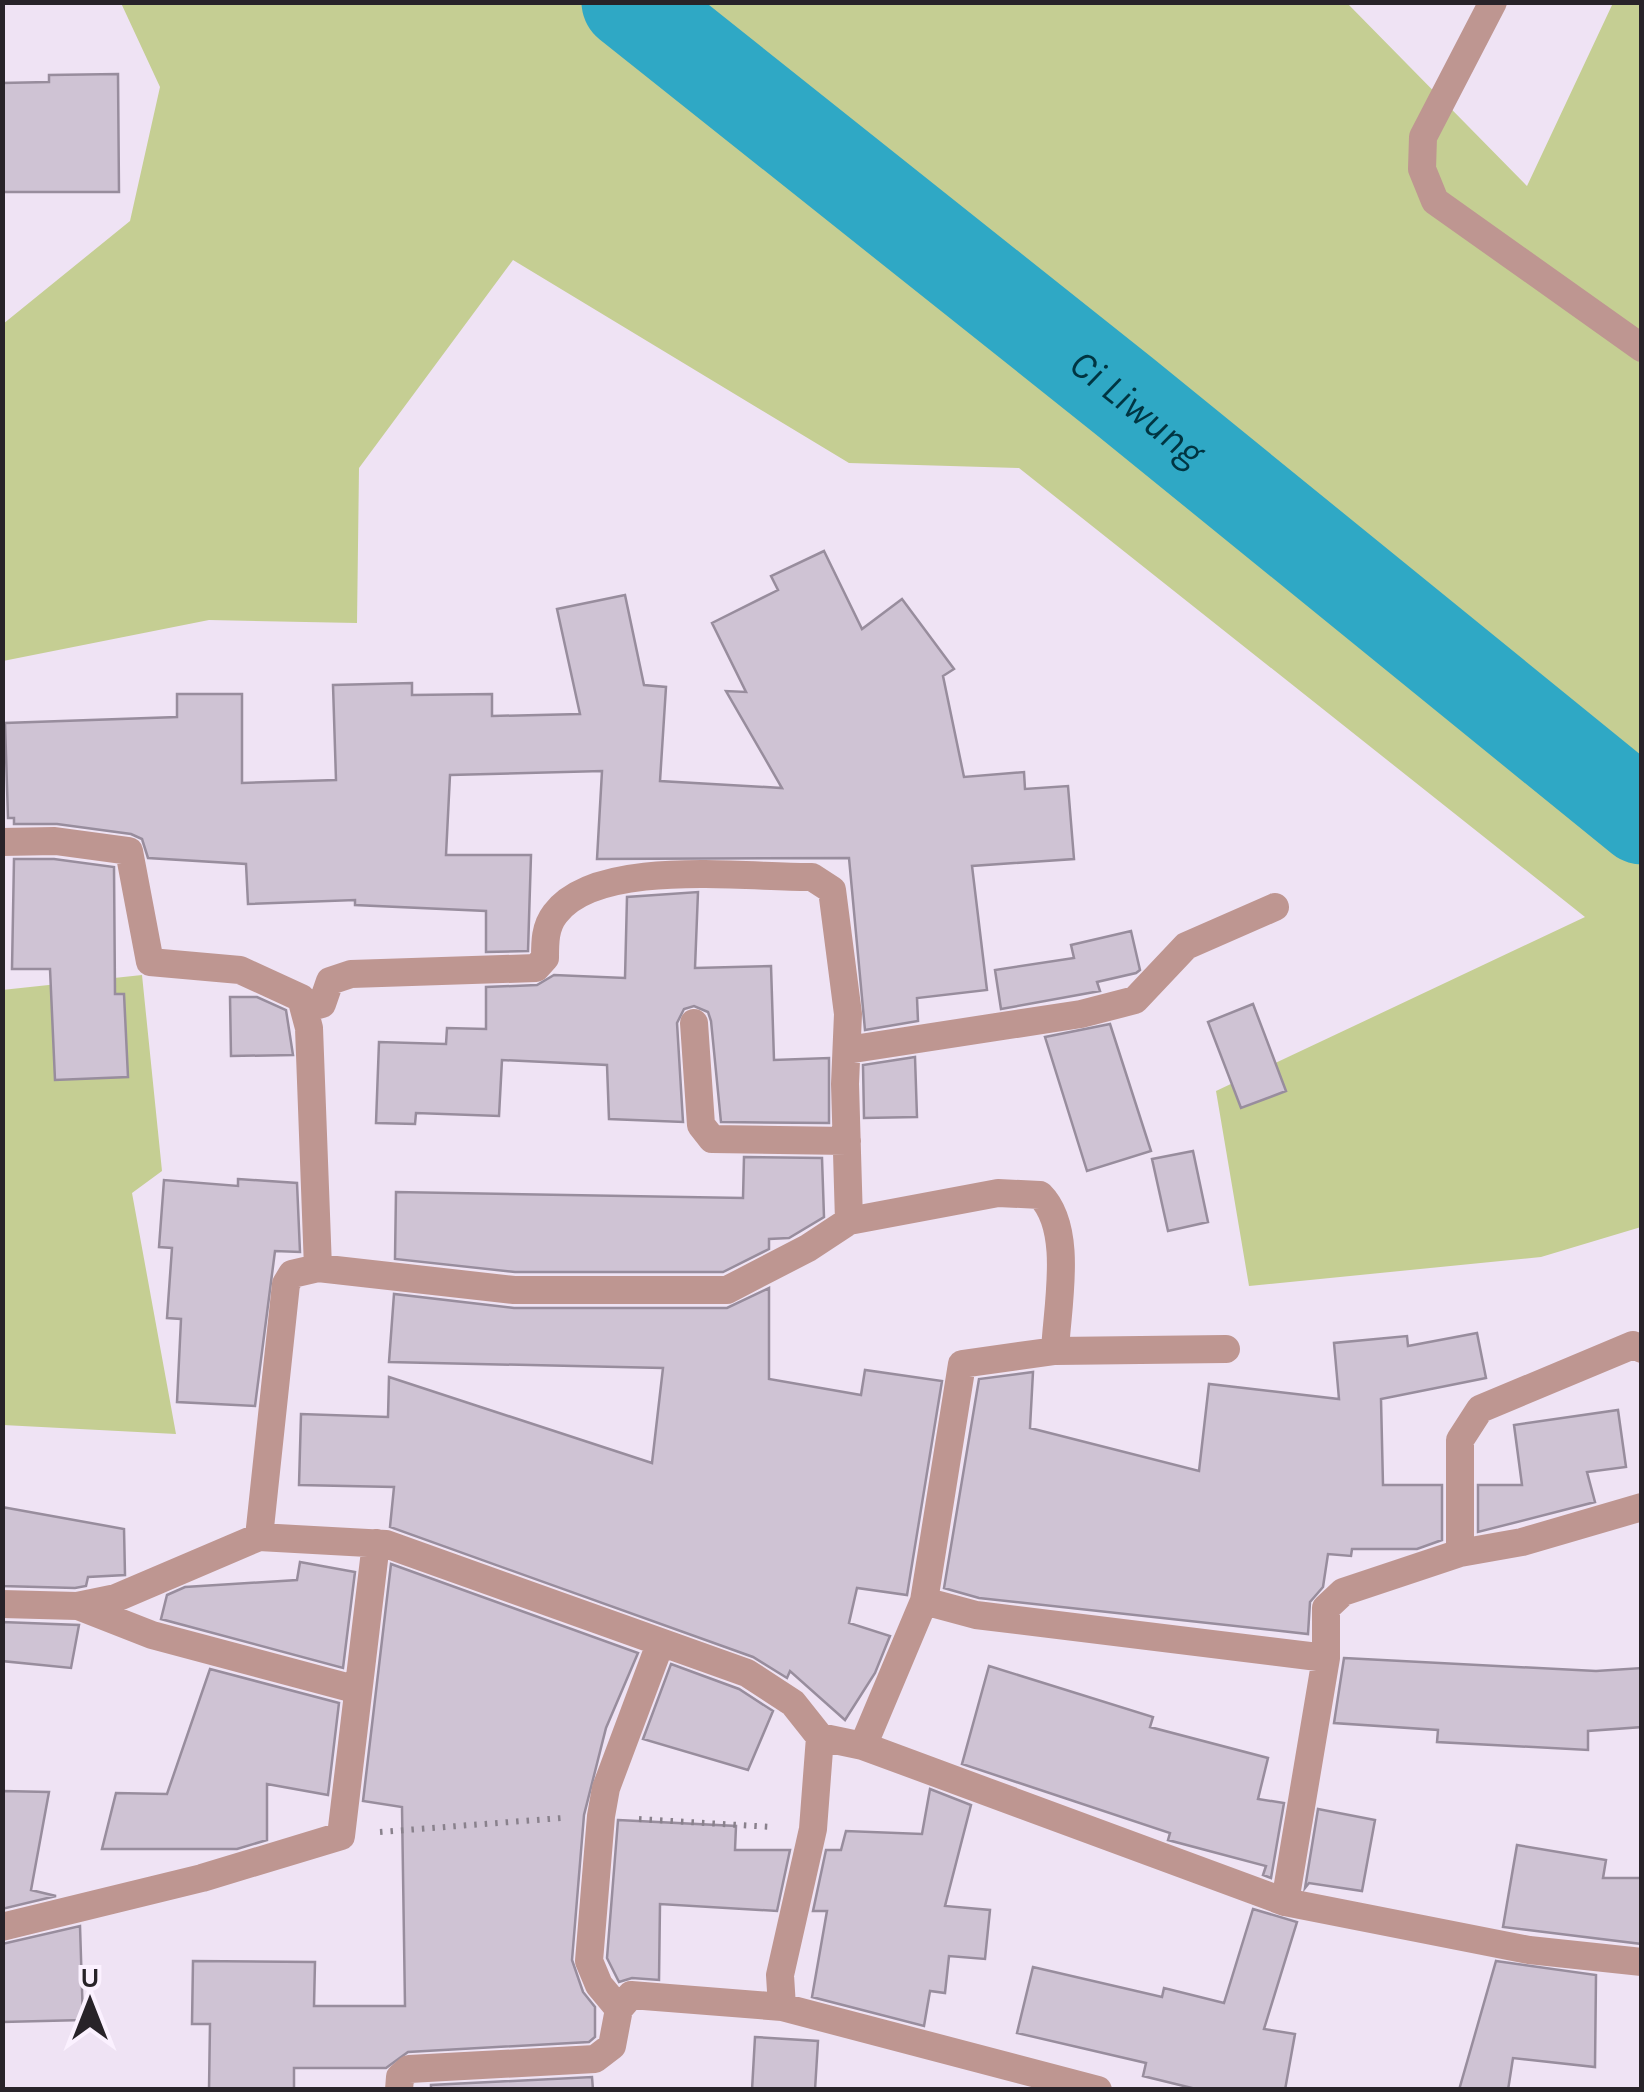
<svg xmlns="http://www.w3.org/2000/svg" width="1644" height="2092" font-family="Karla,sans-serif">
<rect width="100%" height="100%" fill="#efe3f4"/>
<!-- green -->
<path fill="#c5ce93" d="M121 3H1347L1527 186 1613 3H1641V1227L1541 1257 1249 1286 1216 1091 1585 917 1019 468 849 463 513 260 359 468 357 623 209 620 3 661V324L130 221 160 87Z
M142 975 162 1171 132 1193 176 1434 3 1425 2 990Z"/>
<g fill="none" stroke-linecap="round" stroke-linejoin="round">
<!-- river -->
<path stroke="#2fa8c5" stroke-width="95" id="s1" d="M629 2 1124 396 1642 817"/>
</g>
<!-- building -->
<path fill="#cfc3d4" stroke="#988d9d" stroke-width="2.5" d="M118 74 119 192H2V83L49 82V75Z
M824 551 862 629 902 599 954 669 943 676 964 777 1024 772 1025 789 1068 786 1074 859 972 866 987 990 917 998 918 1021 865 1030 849 858 597 859 602 771 450 775 446 855H531L528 951 486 952V911L355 905V900L248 904 246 864 148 858 142 839 131 834 57 824H14V818H8L5 723 177 717V694H242V783L336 780 333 685 412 683V695L492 694V716L580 714 557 609 625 595 644 685 666 687 660 781 782 788 726 691 746 692 712 623 778 590 771 576Z
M14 859H54L114 867 115 994H124L128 1077 55 1080 50 969H12Z
M698 892 695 968 771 966 774 1060 829 1058V1123L721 1122 711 1021 708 1012 694 1006 684 1009 677 1023 683 1122 609 1119 607 1065 502 1060 499 1116 416 1113 415 1124 376 1123 379 1042 446 1044 447 1028 486 1029V987L537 985 554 975 625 978 627 897Z
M1131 931 1140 970 1136 973 1097 982 1100 991 1001 1009 995 970 1074 958 1071 945Z
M230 997H257L286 1010 293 1055 231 1056Z
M1253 1004 1286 1091 1241 1108 1208 1022Z
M1110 1024 1151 1151 1087 1171 1045 1037Z
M915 1057 917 1117 864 1118 863 1065Z
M1193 1151 1208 1222 1168 1231 1152 1159Z
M744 1157 822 1158 824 1217 789 1238 769 1239V1249L723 1272H515L395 1259 396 1192 743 1198Z
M238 1179 297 1183 300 1252 275 1251 255 1406 177 1402 181 1319 167 1318 172 1248 159 1247 164 1180 238 1186Z
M769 1288V1379L861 1395 865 1370 942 1381 907 1595 857 1588 849 1623 890 1636 875 1673 845 1720 790 1671 787 1678 753 1657 390 1527 394 1487 299 1485 301 1414 388 1417 389 1377 652 1463 663 1368 389 1362 394 1294 514 1308H727Z
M1477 1333 1486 1378 1381 1399 1383 1485H1442V1540L1417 1549H1352L1351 1556 1328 1554 1323 1587 1310 1602 1308 1634 979 1598 944 1588 979 1379 1033 1372 1030 1428 1199 1471 1209 1384 1339 1399 1334 1343 1407 1336 1408 1346Z
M1618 1410 1626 1467 1587 1472 1595 1502 1478 1532V1485H1522L1514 1425Z
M2 1507 124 1529 125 1575 88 1577 86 1586 75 1588 2 1586Z
M300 1562 355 1572 343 1668 161 1619 167 1595 185 1587 297 1580Z
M391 1564 638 1653 606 1728 584 1815 572 1960 583 1992 595 2007V2037L589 2042 408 2052 386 2068H294V2090H209L210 2024H192L193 1961 315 1962 314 2006H405L402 1807 363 1801Z
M2 1622 79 1625 71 1668 2 1661Z
M1344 1658 1596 1671 1642 1668V1727L1588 1731V1750L1437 1742 1438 1730 1334 1723Z
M671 1664 739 1689 773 1711 748 1770 643 1739Z
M989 1666 1153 1717 1150 1727 1268 1758 1258 1799 1284 1803 1271 1878 1263 1875 1266 1866 1168 1840 1170 1833 962 1764Z
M210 1669 339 1703 328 1795 267 1784V1840L237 1849H102L116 1793 167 1794Z
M930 1789 971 1805 945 1906 990 1910 985 1959 949 1956 945 1993 930 1991 924 2026 812 1997 827 1911H813L826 1850H841L846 1831 922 1834Z
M2 1791 49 1792 31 1890 56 1896 2 1909Z
M1318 1809 1375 1820 1362 1891 1309 1883 1305 1888Z
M618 1820 736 1826 735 1850H790L777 1911 660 1904 659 1980 632 1978 619 1982 607 1958Z
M1517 1845 1606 1860 1603 1878H1642V1944L1503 1927Z
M1253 1909 1297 1922 1264 2029 1295 2034 1285 2090H1200L1143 2076 1146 2063 1017 2033 1033 1967 1162 1997 1164 1988 1224 2003Z
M80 1926 83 2020 3 2022 2 1944Z
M1496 1961 1596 1975 1595 2067 1513 2058 1508 2090H1459Z
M755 2037 818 2041 815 2090H752Z
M592 2077 593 2090H431V2085Z"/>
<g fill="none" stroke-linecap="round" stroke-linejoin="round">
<!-- path -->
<path stroke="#89818c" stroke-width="6" stroke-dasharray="2.5 8" stroke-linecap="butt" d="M639 1819 772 1827
M380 1832 562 1818"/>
<!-- minor -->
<path stroke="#be9691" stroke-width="28" d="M1493 2 1423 137 1422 169 1435 201 1642 348
M2 842 55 841 129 851 150 962 240 970 301 998 309 1028 318 1268
M307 1008 322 1004 330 981 351 974 536 968 545 958C545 942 545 927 555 914 597 857 747 878 812 877L832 890 848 1014 845 1084 849 1221
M694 1023 701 1125 712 1139 847 1141
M847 1050 1081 1014 1135 1000 1186 946 1275 907
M1642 1349 1633 1345 1480 1409 1460 1440V1553L1343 1592 1326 1608V1658L1285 1902 1529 1950 1642 1962
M259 1537 286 1284 292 1274 318 1268 514 1290H727L808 1248 849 1221 998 1193 1040 1195C1074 1229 1057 1306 1055 1351
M1460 1553 1522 1542 1642 1507
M924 1601 976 1615 1326 1658
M2 1604 77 1606 116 1598 259 1537 386 1544 747 1673 793 1703 820 1737 813 1829 780 1975 782 2007 1098 2090
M78 1606 152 1635 358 1690
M820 1737 863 1746 1285 1902
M863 1746 924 1601 962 1364 1055 1351 1226 1349
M2 1927 202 1878 341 1836 376 1543
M619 2009 599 1985 589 1961 601 1816 606 1788 660 1644
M399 2090 400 2077 409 2069 595 2059 612 2046 619 2009 631 1995 782 2007"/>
</g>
<g text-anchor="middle" stroke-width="8" stroke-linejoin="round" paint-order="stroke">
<!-- water labels -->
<g font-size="40" font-style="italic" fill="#003542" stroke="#fbf1ff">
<text dy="14" stroke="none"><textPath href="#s1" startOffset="650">Ci Liwung</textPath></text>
</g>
</g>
<!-- border -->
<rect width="1644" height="2092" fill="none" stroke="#282329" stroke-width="10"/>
<!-- north arrow -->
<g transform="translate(90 2002)" stroke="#fbf1ff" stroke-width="8" paint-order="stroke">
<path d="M0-8L18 38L0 25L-18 38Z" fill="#282329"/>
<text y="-15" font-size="28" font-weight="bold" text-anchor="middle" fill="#282329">U</text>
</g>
</svg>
